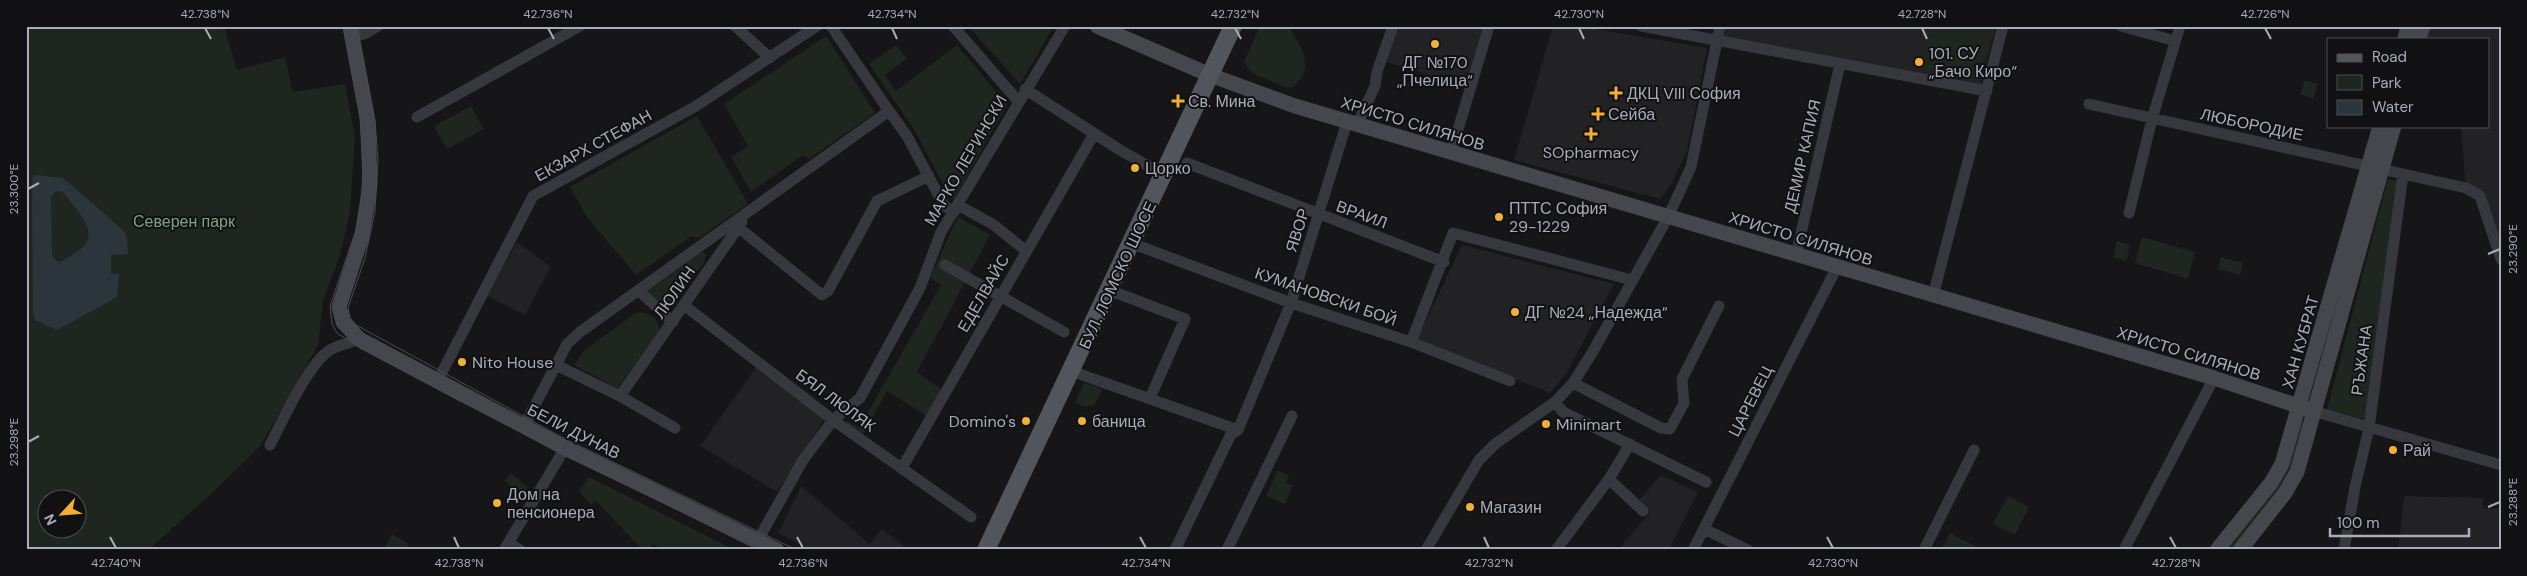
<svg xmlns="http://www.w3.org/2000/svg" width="2527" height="576" font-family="'DM Sans',sans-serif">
<rect width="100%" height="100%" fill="#161618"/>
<!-- built -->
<path fill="#222225" d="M1398 26H1484L1466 86 1386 62Z
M1553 26H1578L1707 48 1687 151 1671 185 1660 199 1514 160Z
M1726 26H1996L1980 85 1724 38Z
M2423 26H2501V259L2480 196 2466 188 2461 129 2452 126H2488V39H2419Z
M517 242 551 267 525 315 487 296Z
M1462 245 1614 284 1566 374 1550 393 1417 339Z
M759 363 825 418 777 492 700 446Z
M1661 475 1698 492 1669 550H1618L1650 512 1639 500Z
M801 486 870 544 882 529 909 550H812L778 533Z
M2404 496 2483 498V508L2501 509V550H2398Z"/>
<!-- green -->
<path fill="#1e261f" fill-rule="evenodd" d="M26 26H224L237 70 285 57 293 92 345 84 355 137 350 212 340 255 323 301 318 345 261 445 210 495 148 550H26ZM48 498H78V528H48Z
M968 26H1054L1020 84Z
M1260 26H1289C1299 48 1318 64 1293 87L1288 88 1253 74 1244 62Z
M1929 26H1991L1987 44 1927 33Z
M826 36 875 113 809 159 803 155 751 192 731 157 748 146 724 104Z
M1927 36 1986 47 1979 81 1920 69Z
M896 45 907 58 885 75 896 91 957 45 1007 105 954 199 950 198 915 131 869 64Z
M2305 80 2318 84 2313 99 2300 94Z
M471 106 484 129 447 149 434 126Z
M697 116 748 204 699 238 692 236 636 275 587 217 570 187Z
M2388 179 2398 181 2367 420 2327 410Z
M958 217 990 235 917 372 942 390 927 416 887 391 862 436 845 425 847 421 859 428 941 285 930 278Z
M2142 237 2195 252 2188 279 2135 263Z
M2117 241 2130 245 2126 261 2113 257Z
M702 252 706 254 704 263 669 307C659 305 653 299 647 291Z
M2221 257 2243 263 2240 275 2218 269Z
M637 312C650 312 662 321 659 334L617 388 574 365 585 350Z
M1084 383 1100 388 1102 391 1094 405 1085 407 1075 403Z
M2301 422 2307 424 2292 473 2234 550H2227L2283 478Z
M1278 470 1289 476 1286 483 1293 486 1285 504 1266 496Z
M511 473 528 488 522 496 505 481Z
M589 477 735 550H666L653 544 648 550H643L596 501 591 505 579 491Z
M2008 496 2029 507 2015 535 1993 524Z
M1950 533 1983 550H1941Z
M392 534 409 544 406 550H384Z"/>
<!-- water -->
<path fill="#2c353c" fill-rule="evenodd" d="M36 175 63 178 124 231 127 238 128 254 111 255V274H119L117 297 57 330 35 320 33 313 32 179ZM60 191 64 193C88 225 107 240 59 262L55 260 52 255 51 198 55 192Z"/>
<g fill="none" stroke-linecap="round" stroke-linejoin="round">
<!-- street -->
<path stroke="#37383d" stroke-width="11" d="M735 26 770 58
M831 26 889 111
M953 26 1018 101
M1641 26 1987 91
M2121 26 2175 41
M352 36 364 34 378 26
M1025 89 1120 150 1164 175
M2089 104 2466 188 2480 196 2501 259
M417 117 580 26
M1357 125 1375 86 1377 72 1393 26
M1451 153 1489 26
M1187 163 1444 262
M958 205 994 225 1026 251
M2129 213 2152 119 2180 26
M733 223 822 295 828 291 877 201 929 176
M1131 243 1291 303 1411 342 1510 381
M1796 255 1840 64
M945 265 1064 332
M1109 290 1185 319 1150 398
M639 291 673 322
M1933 296 2003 26
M685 306 833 420 971 517
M1411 342 1453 233 1632 280
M556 365 620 396 675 428
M1071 371 1238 430
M438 380 533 196 696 106 817 26
M1573 383 1661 428 1670 429 1684 403 1682 379 1719 306
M620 396 742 222
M1555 402 1563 412 1706 482
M2313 411 2501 465
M524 426 567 344 580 332 889 111 907 136 940 198 946 207 954 212
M1238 430 1291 303 1347 122
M270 445C283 420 308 364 330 350 338 345 350 343 359 339
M902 468 1094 134
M1609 479 1643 511
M1704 529 1748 550
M758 540 803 460 833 420 860 398 920 288 941 232 1065 26
M509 543 520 550
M504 550 565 448
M1175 550 1231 434 1238 430
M1227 550 1292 416
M1426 550 1479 460 1495 444 1555 402 1573 383 1592 353 1668 217 1691 167 1720 26
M1556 550 1609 479 1630 444
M1693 550 1837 267
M1924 550 1974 450
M2124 550 2214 378
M2344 550 2355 487 2369 428 2403 174"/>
<!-- secondary -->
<path stroke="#45474d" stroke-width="15" d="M350 26 368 122 370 185 362 236 339 307 343 322 359 339 565 448 777 550
M1097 26 1210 75 1295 106 2214 378 2313 411
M2405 39 2408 26
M2419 39 2423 26
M2217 550 2271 483 2282 464 2380 126
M2240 550 2285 493 2297 472 2394 126"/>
<!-- primary -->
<path stroke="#53555c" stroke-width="18" d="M986 550 1233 26"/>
<!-- tram -->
<path stroke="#4a4c52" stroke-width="1" d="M343 26 360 117 363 171 361 205 355 233 330 306 332 324 337 333 360 348 458 400 758 550
M357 26 375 121 378 159 375 211 365 258 348 308 350 318 356 325 567 440 797 550"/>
</g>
<!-- ticks -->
<path fill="none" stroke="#a8adb8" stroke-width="2" d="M205 28 211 39M548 28 554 39M892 28 897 39M1235 28 1241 39M1579 28 1584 39M1922 28 1927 39M2265 28 2271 39M28 189 39 183M2488 254 2500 249M28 442 39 436M2488 507 2500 502M110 537 116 548M454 537 459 548M797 537 803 548M1140 537 1146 548M1484 537 1489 548M1827 537 1833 548M2170 537 2176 548"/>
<!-- markers -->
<g fill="#f2b134" stroke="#111113" stroke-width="2">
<circle cx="1435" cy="44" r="5"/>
<circle cx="1919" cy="62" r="5"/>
<path d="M1613.5 85.5h5v5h5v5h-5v5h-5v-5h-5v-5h5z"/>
<path d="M1175.5 93.5h5v5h5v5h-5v5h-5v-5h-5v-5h5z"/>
<path d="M1595.5 106.5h5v5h5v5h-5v5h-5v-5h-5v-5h5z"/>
<path d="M1588.5 126.5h5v5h5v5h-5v5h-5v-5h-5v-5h5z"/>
<circle cx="1135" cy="168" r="5"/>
<circle cx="1499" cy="217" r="5"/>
<circle cx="1515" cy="312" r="5"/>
<circle cx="462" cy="362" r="5"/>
<circle cx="1026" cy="421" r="5"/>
<circle cx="1082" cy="421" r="5"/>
<circle cx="1546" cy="424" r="5"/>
<circle cx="2393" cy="450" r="5"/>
<circle cx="497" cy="503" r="5"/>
<circle cx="1470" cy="507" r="5"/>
</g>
<g text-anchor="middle" stroke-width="4" stroke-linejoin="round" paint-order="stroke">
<!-- poi labels -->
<g font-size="16" fill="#a8adb8" stroke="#111113" text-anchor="start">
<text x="1929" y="59">101. СУ<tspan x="1929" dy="18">„Бачо Киро“</tspan></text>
<text x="1435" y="68" text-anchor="middle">ДГ №170<tspan x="1435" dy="18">„Пчелица“</tspan></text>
<text x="1627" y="99">ДКЦ VIII София</text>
<text x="1188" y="107">Св. Мина</text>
<text x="1608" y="120">Сейба</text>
<text x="1591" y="158" text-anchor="middle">SOpharmacy</text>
<text x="1145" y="174">Цорко</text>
<text x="1509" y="214">ПТТС София<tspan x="1509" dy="18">29-1229</tspan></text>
<text x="1525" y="318">ДГ №24 „Надежда“</text>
<text x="472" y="368">Nito House</text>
<text x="1016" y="427" text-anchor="end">Domino's</text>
<text x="1092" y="427">баница</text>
<text x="1556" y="430">Minimart</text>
<text x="2403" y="456">Рай</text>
<text x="507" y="500">Дом на<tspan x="507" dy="18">пенсионера</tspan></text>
<text x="1480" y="513">Магазин</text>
</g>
<!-- street labels -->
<g font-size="16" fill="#a8adb8" stroke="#111113">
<text transform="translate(1413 123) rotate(17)" y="6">ХРИСТО СИЛЯНОВ</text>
<text transform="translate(2252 124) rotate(12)" y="6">ЛЮБОРОДИЕ</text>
<text transform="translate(593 145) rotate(-29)" y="6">ЕКЗАРХ СТЕФАН</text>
<text transform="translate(1802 156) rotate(-77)" y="6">ДЕМИР КАПИЯ</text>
<text transform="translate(965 160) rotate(-60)" y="6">МАРКО ЛЕРИНСКИ</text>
<text transform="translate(1362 214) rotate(20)" y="6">ВРАИЛ</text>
<text transform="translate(1297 230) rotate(-72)" y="6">ЯВОР</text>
<text transform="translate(1801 238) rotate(17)" y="6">ХРИСТО СИЛЯНОВ</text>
<text transform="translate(1117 275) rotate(-65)" y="6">БУЛ. ЛОМСКО ШОСЕ</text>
<text transform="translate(674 292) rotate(-55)" y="6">ЛЮЛИН</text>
<text transform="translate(983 293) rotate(-60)" y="6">ЕДЕЛВАЙС</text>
<text transform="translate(1326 296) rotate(19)" y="6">КУМАНОВСКИ БОЙ</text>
<text transform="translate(2300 342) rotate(-74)" y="6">ХАН КУБРАТ</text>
<text transform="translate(2189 353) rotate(17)" y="6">ХРИСТО СИЛЯНОВ</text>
<text transform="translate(2361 360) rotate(-82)" y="6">РЪЖАНА</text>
<text transform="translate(836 400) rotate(36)" y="6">БЯЛ ЛЮЛЯК</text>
<text transform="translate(1750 401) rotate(-63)" y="6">ЦАРЕВЕЦ</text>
<text transform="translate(574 431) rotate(27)" y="6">БЕЛИ ДУНАВ</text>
</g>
<!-- park labels -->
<g font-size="16" fill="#7fa381" stroke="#111113">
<text x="184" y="227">Северен парк</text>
</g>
</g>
<!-- border -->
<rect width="2527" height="576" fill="none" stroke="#111113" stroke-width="55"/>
<!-- legend -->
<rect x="2327" y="38" width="162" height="90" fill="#111113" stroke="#4d4f55"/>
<rect x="2337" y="54" width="25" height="8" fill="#53555c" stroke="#4d4f55"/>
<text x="2372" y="62" font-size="15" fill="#a8adb8">Road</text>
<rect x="2337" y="75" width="25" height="15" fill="#1e261f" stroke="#4d4f55"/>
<text x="2372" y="88" font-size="15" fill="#a8adb8">Park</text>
<rect x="2337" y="100" width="25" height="15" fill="#2c353c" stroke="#4d4f55"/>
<text x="2372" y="112" font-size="15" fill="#a8adb8">Water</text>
<!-- north arrow -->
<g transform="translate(62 514) rotate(244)"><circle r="24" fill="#111113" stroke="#4d4f55"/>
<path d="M0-4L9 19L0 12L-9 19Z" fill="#f2b134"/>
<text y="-8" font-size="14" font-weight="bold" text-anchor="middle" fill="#a8adb8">N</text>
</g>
<!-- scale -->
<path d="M2330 528v8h139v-8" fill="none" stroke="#a8adb8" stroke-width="2.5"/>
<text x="2337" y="528" font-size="15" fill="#a8adb8" stroke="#111113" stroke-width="4" paint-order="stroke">100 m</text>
<rect x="28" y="28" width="2472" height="520" fill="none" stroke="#a8adb8" stroke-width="2"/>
<g font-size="12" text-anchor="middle" fill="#a8adb8">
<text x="205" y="18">42.738°N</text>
<text x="548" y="18">42.736°N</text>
<text x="892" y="18">42.734°N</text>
<text x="1235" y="18">42.732°N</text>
<text x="1579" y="18">42.730°N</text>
<text x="1922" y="18">42.728°N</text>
<text x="2265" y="18">42.726°N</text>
<text transform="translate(14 189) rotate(-90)" y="4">23.300°E</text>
<text transform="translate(2513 249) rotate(-90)" y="4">23.290°E</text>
<text transform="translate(14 442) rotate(-90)" y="4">23.298°E</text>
<text transform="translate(2513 502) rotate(-90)" y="4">23.288°E</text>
<text x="116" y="567">42.740°N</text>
<text x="459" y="567">42.738°N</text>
<text x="803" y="567">42.736°N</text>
<text x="1146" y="567">42.734°N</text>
<text x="1489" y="567">42.732°N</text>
<text x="1833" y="567">42.730°N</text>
<text x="2176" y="567">42.728°N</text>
</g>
</svg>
